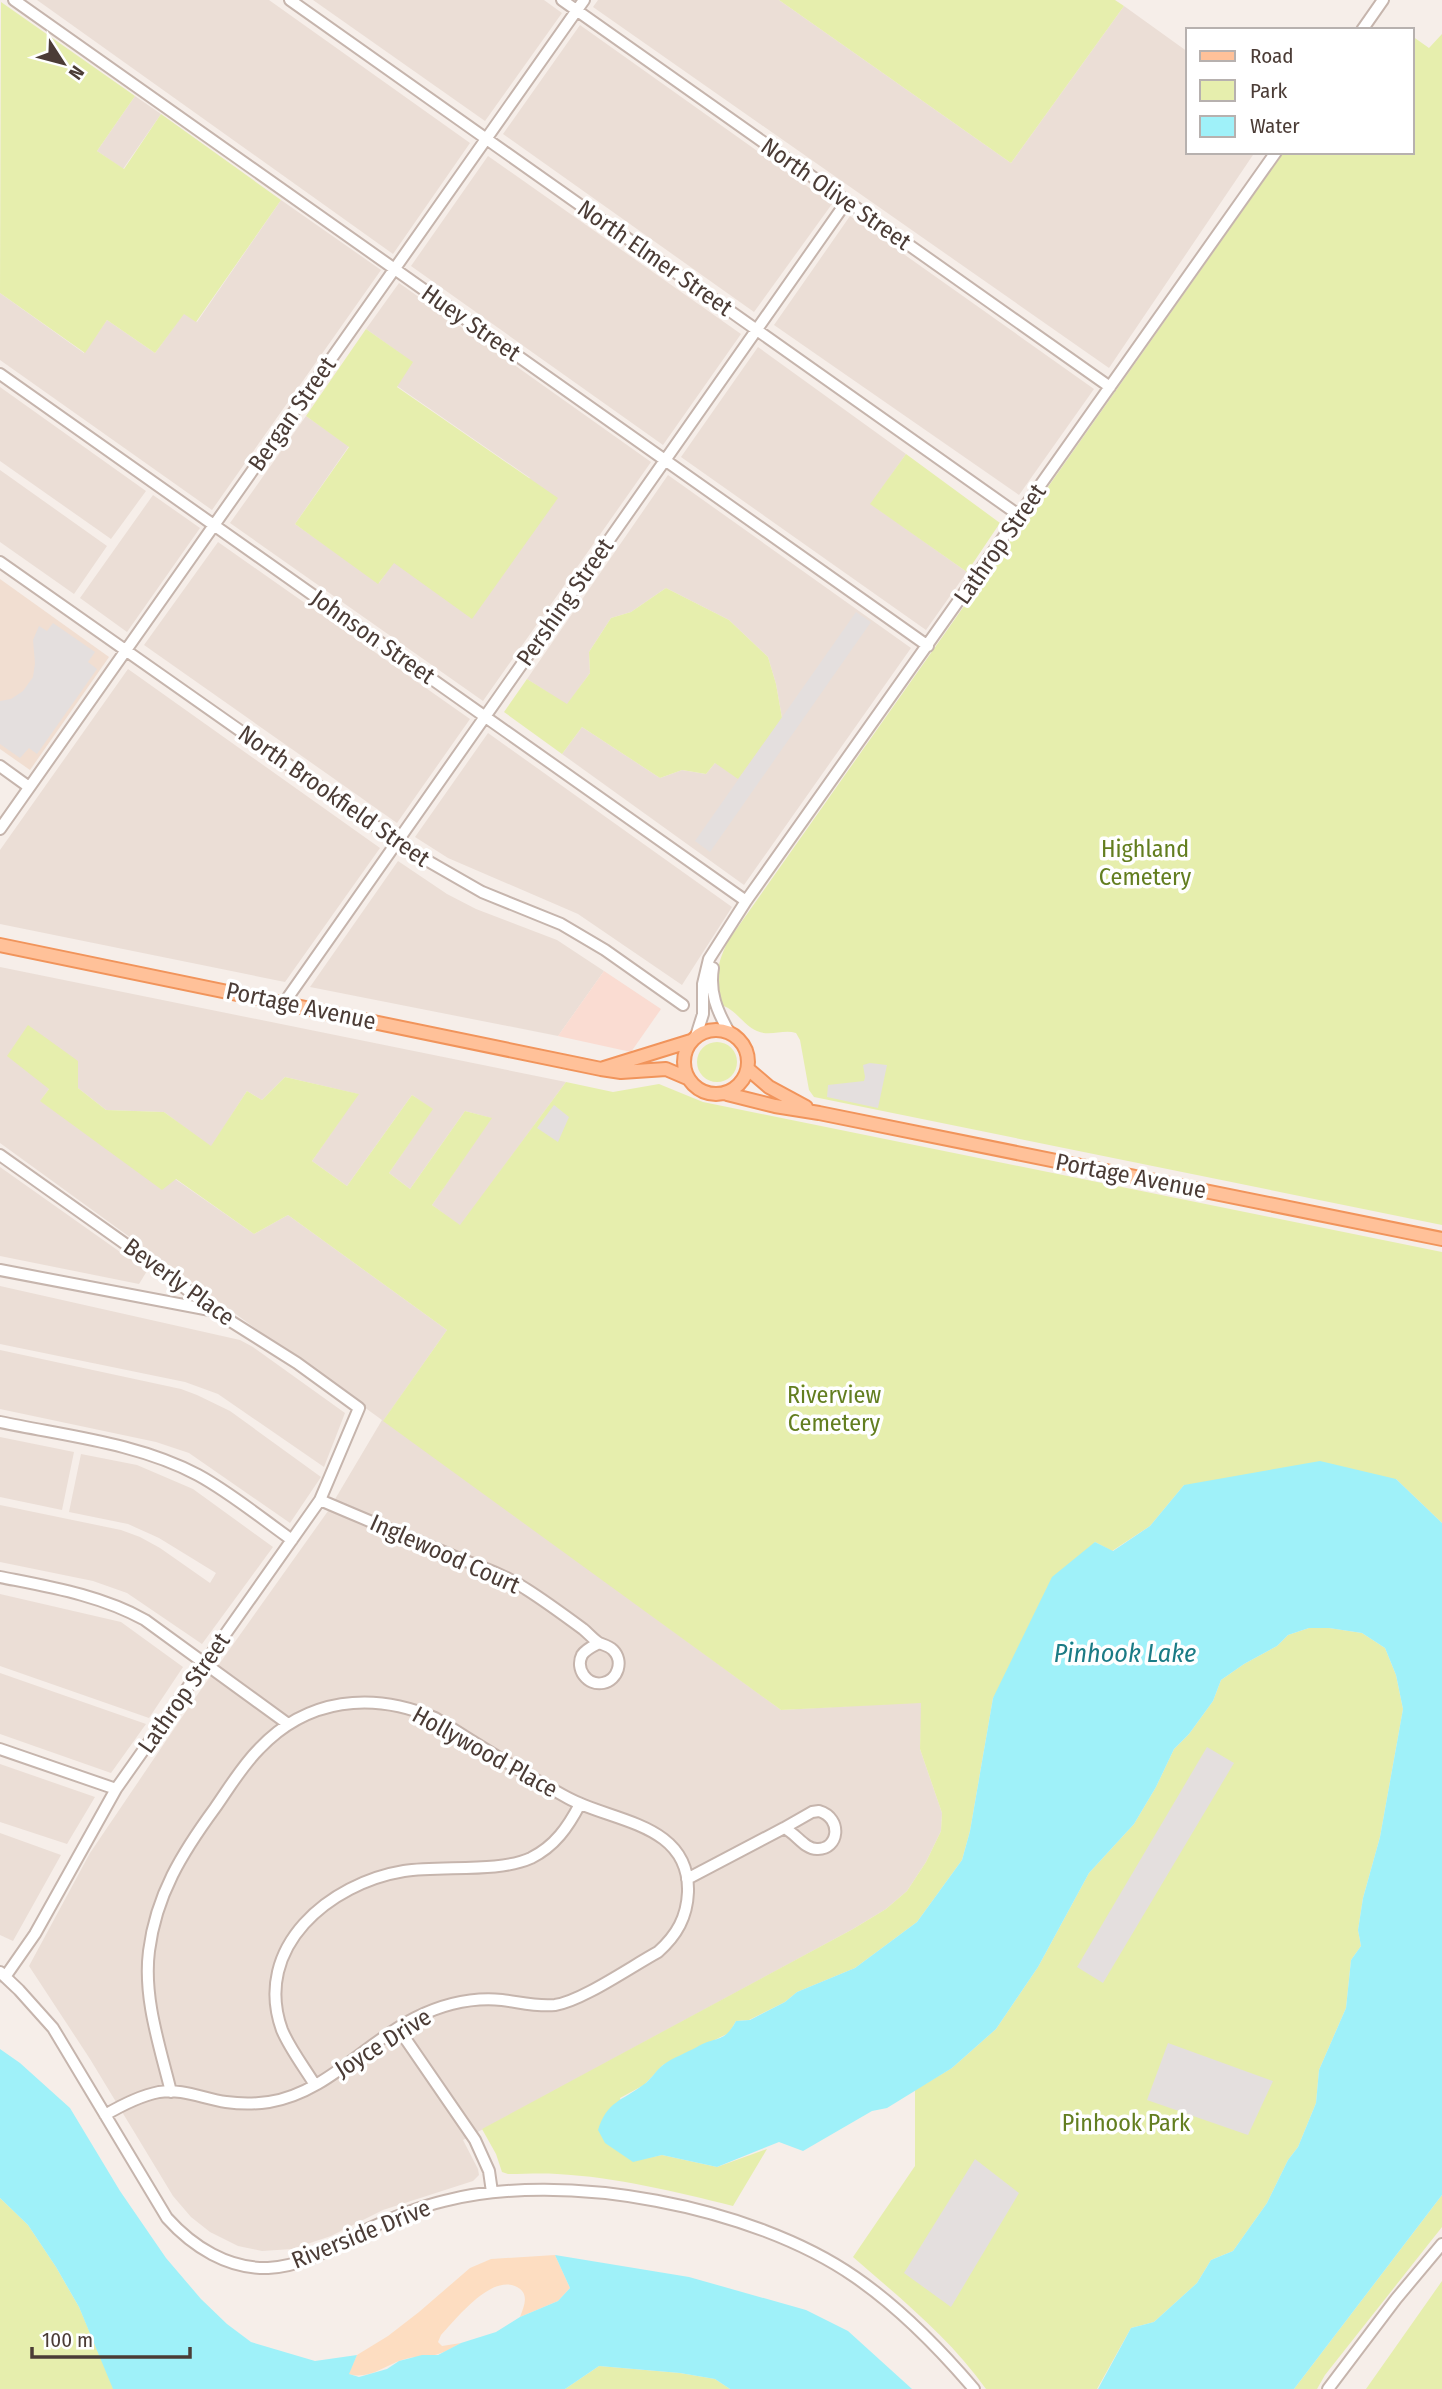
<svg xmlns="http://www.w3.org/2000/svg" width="1442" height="2389" font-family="'Fira Sans Condensed',sans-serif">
<rect width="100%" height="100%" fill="#f6eee9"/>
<!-- residential -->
<path fill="#ebded6" d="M37 0H269L470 143 393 254Z
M313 0H544L562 13 485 121Z
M598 0H779L1011 163 1124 6 1188 52V152H1255L1109 368 593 7Z
M580 25 832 204 754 312 503 134Z
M135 96 161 114 123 169 97 151Z
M488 156 741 334 663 445 411 266Z
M281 200 381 270 212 510 0 360V293L84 353 107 320 155 353 184 313 197 322Z
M850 216 1094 389 1019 495 774 325Z
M399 283 651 462 483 701 230 523 306 416 349 446 295 524 379 583 393 563 530 478 397 386 412 362 366 329Z
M758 347 906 454 871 504 967 572 926 630 681 457Z
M0 387 146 491 111 539 0 461Z
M0 470 107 546 74 594 0 542Z
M668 475 911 648 744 885 562 754 582 727 660 778 682 770 706 774 715 763 782 718 776 684 768 657 729 620 666 588 631 612 611 618 589 652 590 673 567 705 527 679Z
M153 495 200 528 127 632 80 598Z
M218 542 470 719 397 823 144 645Z
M128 669 380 848 285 982 0 924V850Z
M488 733 732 907 682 985 578 914 448 858 415 837Z
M398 861 447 894 476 909 557 940 604 971 558 1036 310 987Z
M0 967 566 1082 460 1226 432 1205 491 1118 465 1111 410 1189 389 1173 432 1109 412 1095 347 1186 312 1161 358 1094 285 1077 262 1100 247 1091 211 1147 164 1112 106 1110 78 1088 49 1089 41 1100 175 1179 254 1234 288 1215 447 1330 384 1420 781 1710 922 1702 920 1749 942 1813 941 1831 926 1862 907 1891 886 1909 853 1929 463 2140 478 2169 479 2175 473 2181 383 2210 331 2236 292 2249 262 2251 238 2246 210 2232 191 2217 173 2196 90 2059 29 1966 90 1853 195 1698 328 1511 382 1420 0 1143Z
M0 1167 147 1271 139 1284 0 1256Z
M0 1286 240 1340 253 1347 345 1413 324 1467 218 1394 185 1382 0 1344Z
M0 1350 181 1389 197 1395 230 1411 321 1477 290 1523 189 1453 156 1442 0 1409Z
M0 1437 74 1452 62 1510 0 1497Z
M81 1454 137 1465 193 1489 273 1547 202 1644 127 1593 93 1581 0 1562V1505L121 1530 140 1537 160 1548 210 1583 216 1573 159 1538 128 1524 69 1512Z
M0 1594 121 1622 183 1667 149 1718 0 1666Z
M0 1673 146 1724 111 1773 0 1734Z
M0 1764 95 1797 67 1844 0 1822Z
M0 1833 61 1855 13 1941 0 1935Z"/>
<!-- commercial -->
<path fill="#fadcd2" d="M604 971 661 1009 631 1052 558 1036Z"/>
<!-- education -->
<path fill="#f1ded1" d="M0 579 109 657 30 770 0 749Z"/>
<!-- green -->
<path fill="#e6eead" d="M779 0H1115L1124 6 1011 163Z
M1 2 135 96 97 151 124 169 161 114 281 200 196 322 184 314 155 353 107 320 85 353 0 293Z
M1442 34V1225L814 1097 809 1090 800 1040 796 1033C783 1029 770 1037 757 1031 743 1025 734 1007 720 1005 715 978 716 966 728 941L1284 152H1412V36L1429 48Z
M366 329 413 362 397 387 558 498 472 619 394 563 378 584 295 524 349 447 306 416Z
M906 454 1000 523 967 572 870 504Z
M666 588 729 620 768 657 776 684 782 718 738 779 715 763 706 774 682 770 660 778 582 727 562 754 504 712 527 679 567 704 590 673 589 652 611 618 631 612Z
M28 1025 78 1061V1088L106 1110 164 1112 211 1146 247 1091 262 1100 285 1077 359 1094 312 1161 347 1186 412 1095 433 1109 389 1173 410 1189 465 1111 492 1118 432 1205 460 1225 566 1082 613 1092 659 1084 703 1102 1442 1252V1523L1396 1479 1184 1485 1150 1526 1112 1551 1095 1542 993 1698 970 1831 962 1860 917 1922 855 1968 797 1992 785 2002 749 2020 736 2021 729 2033 663 2065 644 2085 620 2098 633 2161 662 2155 717 2167 767 2149 733 2206C677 2192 616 2177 557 2174 541 2173 525 2174 508 2174L502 2172 496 2154 482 2129 853 1929 886 1909 907 1891 926 1862 941 1831 942 1813 920 1749 921 1703 781 1710 383 1421 447 1330 288 1215 254 1234 176 1179 162 1190 40 1101 49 1089 7 1056Z
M697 1062a20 20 0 1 1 40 0a20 20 0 1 1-40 0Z
M1309 1628H1329L1362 1633 1385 1648 1396 1675 1403 1709 1380 1837 1363 1898 1358 1930 1361 1946 1351 1960 1346 2008 1319 2070 1316 2103 1298 2147 1288 2160 1267 2203 1233 2251 1211 2260 1197 2283 1154 2322 1131 2328 1097 2389H986C950 2338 900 2298 853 2257L915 2166V2090L952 2068 996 2029 1038 1967 1089 1873 1134 1824 1156 1787 1174 1749 1189 1734 1213 1701 1221 1680 1244 1664 1277 1646 1288 1635Z
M1442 2195V2227L1325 2375 1317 2389H1294Z
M0 2198 28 2225 56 2267 79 2307 114 2389H0Z
M1442 2281V2389H1366Z
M599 2366 680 2373 715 2379 730 2389H565Z"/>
<!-- sand -->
<path fill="#fdddc1" d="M555 2255 570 2288 558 2301 520 2317C524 2306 530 2294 517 2287 492 2273 456 2319 441 2335L438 2342 442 2346 461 2343C454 2347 444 2353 435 2355 424 2357 413 2356 402 2360 384 2366 369 2380 348 2374L357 2355 388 2336 419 2312 470 2268 491 2259Z"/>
<!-- parking -->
<path fill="#e4dfde" d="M856 612 871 622 710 852 695 841Z
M53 623 95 652 88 662 97 669 37 754 29 748 20 758 0 744V701L11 699 23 691 33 677 35 663 33 640 39 626 47 631Z
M870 1063 887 1065 878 1108 827 1097 828 1085 864 1081 865 1077 863 1065Z
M554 1105 569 1117 558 1142 537 1128Z
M1207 1747 1234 1763 1103 1983 1077 1967Z
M1168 2043 1273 2081 1248 2135 1147 2100Z
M975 2159 1019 2193 951 2307 904 2273Z"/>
<!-- water -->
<path fill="#9ff1f9" d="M1320 1461 1396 1479 1442 1523V2195L1294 2389H1098L1131 2328 1154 2322 1197 2283 1211 2260 1233 2251 1267 2203 1288 2160 1298 2147 1316 2103 1319 2070 1346 2008 1351 1960 1361 1946 1358 1930 1363 1898 1380 1837 1403 1709 1396 1675 1385 1648 1362 1633 1329 1628H1309L1288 1635 1277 1646 1244 1664 1221 1680 1213 1701 1189 1734 1174 1749 1156 1787 1134 1824 1089 1873 1038 1967 996 2029 952 2068 887 2108 872 2111 803 2151 779 2142 717 2167 662 2155 633 2162 605 2143 598 2130C607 2101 622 2101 643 2085 651 2080 655 2071 663 2065 672 2058 686 2053 697 2047 715 2036 724 2044 736 2021L750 2020 785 2002 797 1992 855 1968 917 1922 962 1860 970 1831 993 1698 1052 1577 1095 1542 1113 1551 1150 1526 1184 1485Z
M0 2049 20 2063 70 2108 120 2191 166 2258 201 2299 227 2324 251 2342 315 2361 357 2355 349 2374 359 2377 387 2369 399 2361 422 2355H438L461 2343 496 2332 520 2317 558 2301 570 2288 555 2255 689 2277 806 2310 848 2331 912 2389H730L715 2379 680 2373 599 2366 565 2389H113L79 2307 56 2267 28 2225 0 2198Z"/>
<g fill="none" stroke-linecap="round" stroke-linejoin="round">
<defs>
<path id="minor" d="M14 0 928 646
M290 0 1020 516
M562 0 1110 387
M1362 30 1383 0
M0 374 746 901
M0 562 414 853 482 892 561 924 605 950 683 1005
M0 766 29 787
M0 829 584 0
M713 968C709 992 717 1011 729 1032
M284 1003 847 201
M696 1036 703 1014V984L709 959 746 901 1276 152
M0 1155 162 1270 213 1310 297 1363 359 1408 320 1500 116 1789 35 1934 5 1977
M0 1270 210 1310
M0 1422C66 1436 138 1443 198 1475 231 1493 261 1518 292 1540
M320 1500C364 1519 408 1537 453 1556 477 1566 504 1574 526 1589 545 1601 564 1615 583 1629 588 1633 593 1639 599 1643 604 1645 609 1646 613 1650 624 1661 618 1680 603 1683 587 1686 575 1669 582 1655 586 1649 593 1646 599 1643
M0 1577C50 1587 100 1595 145 1620L288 1724
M0 1749 116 1789
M819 1811C843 1818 839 1850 817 1849 804 1849 796 1833 784 1828L812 1812Z
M687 1879 784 1828
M0 1972 19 1990 53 2028 167 2218C193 2247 228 2269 268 2268 307 2266 336 2245 370 2228 394 2217 419 2207 444 2201 564 2170 753 2206 855 2277 900 2308 939 2348 974 2389
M398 2028 475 2140 489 2171 492 2192
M315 2085C304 2067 290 2049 282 2030 252 1947 330 1883 404 1871 441 1865 498 1873 531 1858 555 1846 568 1827 580 1804
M105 2115C122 2105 139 2096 159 2092 182 2088 204 2099 226 2102 240 2104 255 2104 269 2102 326 2093 365 2043 415 2018 441 2005 472 1997 502 2000 519 2002 537 2007 555 2005 582 2001 632 1966 658 1952 677 1935 687 1917 688 1892 690 1823 612 1822 568 1798 522 1773 479 1745 435 1718 372 1691 307 1698 259 1749 242 1766 229 1788 215 1808 182 1853 156 1895 149 1951 143 1998 160 2047 171 2092
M1328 2389 1396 2299 1442 2244"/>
<path id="major" d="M0 945 601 1069 621 1072 666 1069 687 1078
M684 1062a32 32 0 1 1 64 0a32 32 0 1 1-64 0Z
M604 1068 691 1041
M748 1069 769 1087 806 1107
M727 1094 775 1106 819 1113 1442 1239"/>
</defs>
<!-- minor casing -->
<use href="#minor" stroke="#c6b5ad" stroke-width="14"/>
<!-- major casing -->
<use href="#major" stroke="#f1945b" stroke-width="16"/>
<!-- minor -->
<use href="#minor" stroke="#fff" stroke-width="10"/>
<!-- major -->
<use href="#major" stroke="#ffc199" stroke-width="12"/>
</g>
<g text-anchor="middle" stroke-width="7" stroke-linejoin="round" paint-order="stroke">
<!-- street labels -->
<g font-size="24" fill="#4b3c36" stroke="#fff">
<text transform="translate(836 194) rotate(35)" y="8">North Olive Street</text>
<text transform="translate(655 258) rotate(35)" y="8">North Elmer Street</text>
<text transform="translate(471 323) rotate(35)" y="8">Huey Street</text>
<text transform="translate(292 414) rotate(-55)" y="8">Bergan Street</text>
<text transform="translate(1000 544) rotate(-55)" y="8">Lathrop Street</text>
<text transform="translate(565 602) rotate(-55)" y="8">Pershing Street</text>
<text transform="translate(373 637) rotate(35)" y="8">Johnson Street</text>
<text transform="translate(334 796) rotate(35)" y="8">North Brookfield Street</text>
<text transform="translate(301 1006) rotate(12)" y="8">Portage Avenue</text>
<text transform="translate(1131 1176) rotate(11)" y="8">Portage Avenue</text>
<text transform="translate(179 1282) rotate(36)" y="8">Beverly Place</text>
<text transform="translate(445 1554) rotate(24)" y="8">Inglewood Court</text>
<text transform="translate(184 1693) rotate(-55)" y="8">Lathrop Street</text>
<text transform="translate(485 1752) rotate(29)" y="8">Hollywood Place</text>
<text transform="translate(383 2043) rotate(-32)" y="8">Joyce Drive</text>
<text transform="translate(361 2234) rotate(-22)" y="8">Riverside Drive</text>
</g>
<!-- park labels -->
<g font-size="24" fill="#637e20" stroke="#fff">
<text x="1145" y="857">Highland<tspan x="1145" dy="28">Cemetery</tspan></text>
<text x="834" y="1403">Riverview<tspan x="834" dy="28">Cemetery</tspan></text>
<text x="1126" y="2131">Pinhook Park</text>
</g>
<!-- water labels -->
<g font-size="26" font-style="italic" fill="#1b7b85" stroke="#fff">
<text x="1125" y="1662">Pinhook Lake</text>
</g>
</g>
<!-- legend -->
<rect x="1186" y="28" width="228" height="126" fill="#ffffff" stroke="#b7b1af" stroke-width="2"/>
<rect x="1200" y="51" width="35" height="10" fill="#ffc199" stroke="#b7b1af" stroke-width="2"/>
<text x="1250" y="63" font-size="21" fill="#4b3c36">Road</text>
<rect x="1200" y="80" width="35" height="21" fill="#e6eead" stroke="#b7b1af" stroke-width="2"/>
<text x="1250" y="98" font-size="21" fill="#4b3c36">Park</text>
<rect x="1200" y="116" width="35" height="21" fill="#9ff1f9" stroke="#b7b1af" stroke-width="2"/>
<text x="1250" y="133" font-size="21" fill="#4b3c36">Water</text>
<!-- north arrow -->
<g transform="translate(63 63) rotate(126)" stroke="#ffffff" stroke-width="5" paint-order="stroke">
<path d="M0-5L12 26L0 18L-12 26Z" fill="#4b3c36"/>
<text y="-10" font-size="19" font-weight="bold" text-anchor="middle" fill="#4b3c36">N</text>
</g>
<!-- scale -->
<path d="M32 2347v10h158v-10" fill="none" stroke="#4b3c36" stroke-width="3.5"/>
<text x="42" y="2347" font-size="21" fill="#4b3c36" stroke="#ffffff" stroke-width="5" paint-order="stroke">100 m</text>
</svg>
